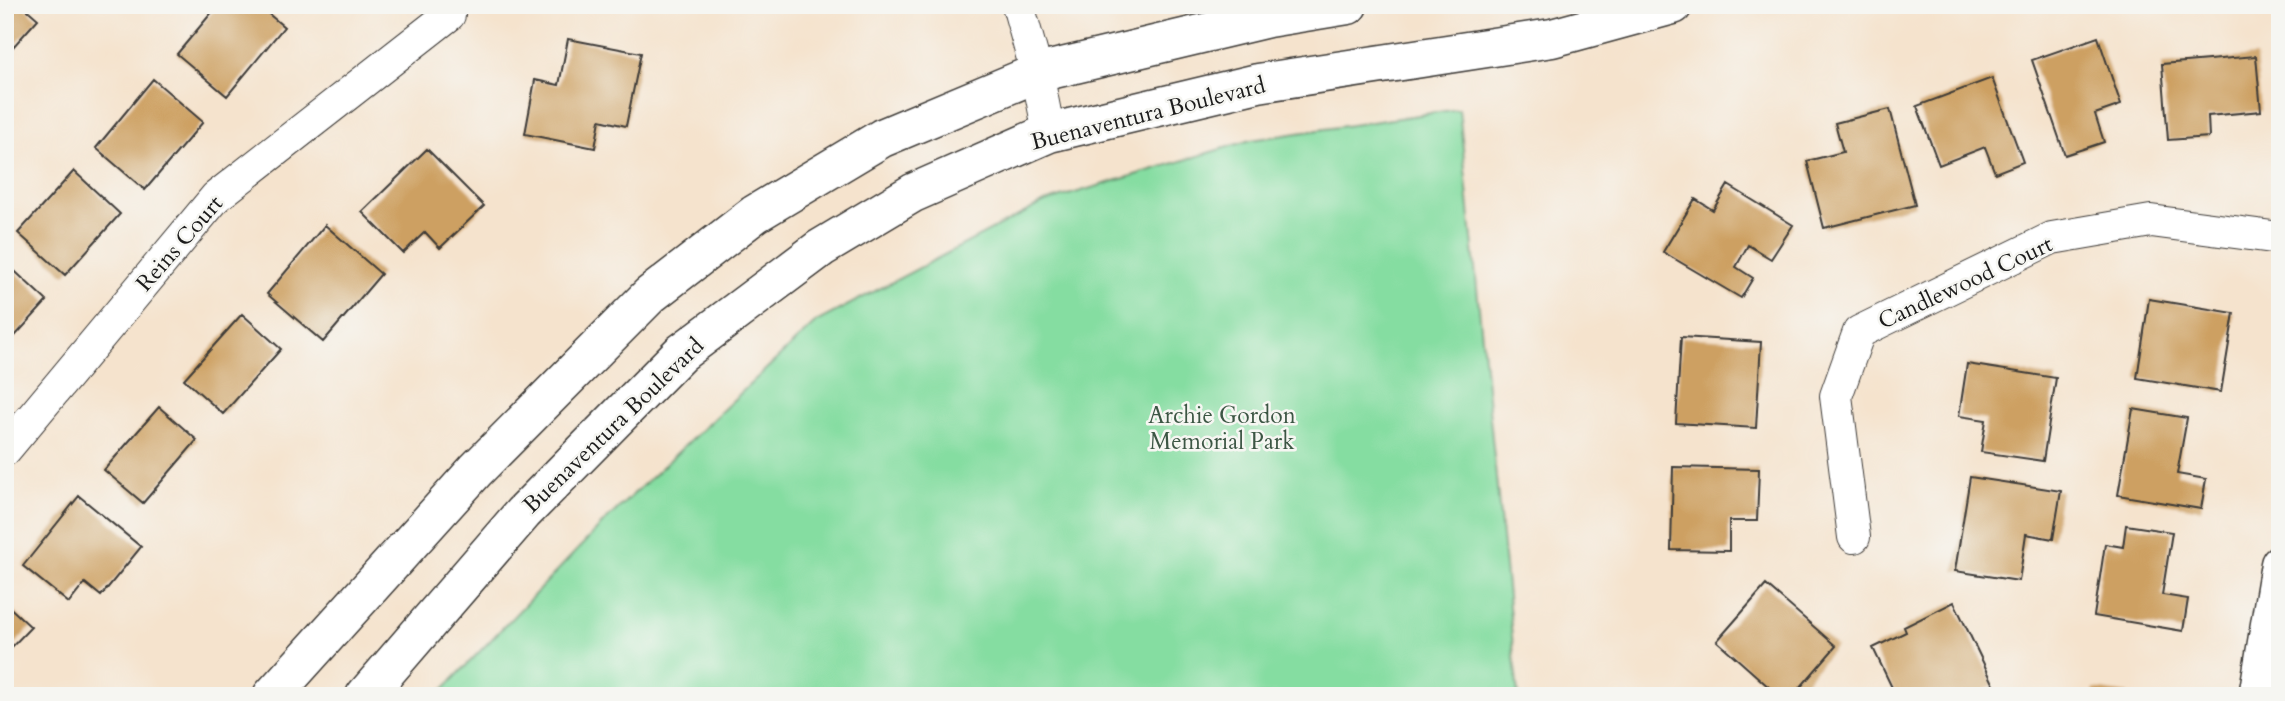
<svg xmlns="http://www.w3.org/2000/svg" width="2285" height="701" font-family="Cardo,serif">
<rect width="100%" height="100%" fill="#f6f6f2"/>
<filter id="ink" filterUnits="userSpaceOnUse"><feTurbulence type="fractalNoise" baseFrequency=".0143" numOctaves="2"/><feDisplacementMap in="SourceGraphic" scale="14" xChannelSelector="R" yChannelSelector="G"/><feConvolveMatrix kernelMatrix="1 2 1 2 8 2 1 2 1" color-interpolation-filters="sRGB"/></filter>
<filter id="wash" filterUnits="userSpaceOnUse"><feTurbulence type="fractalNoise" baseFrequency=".00686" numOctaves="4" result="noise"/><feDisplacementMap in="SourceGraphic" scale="28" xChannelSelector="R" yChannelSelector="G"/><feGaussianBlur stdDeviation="1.57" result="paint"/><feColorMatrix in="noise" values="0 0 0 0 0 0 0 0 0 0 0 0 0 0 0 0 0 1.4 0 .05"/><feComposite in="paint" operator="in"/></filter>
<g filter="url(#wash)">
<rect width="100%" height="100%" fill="#f5e3cd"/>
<!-- green -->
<path fill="#85dda1" stroke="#507c5e" stroke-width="2" d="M1459 109 1518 696H437L605 521 816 322 1045 202 1251 140Z"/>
<g id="blocks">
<!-- building -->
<path fill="#cda062" d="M5 5H22L38 19 5 56Z
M218 5H258L284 27 227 96 177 54Z
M2098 37 2121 105 2095 114 2104 142 2065 155 2032 60Z
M568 39 641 53 626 126 600 120 595 148 525 134 535 80 559 85Z
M2256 56 2261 111 2208 116 2209 137 2168 140 2162 64Z
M1992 78 2023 162 1995 173 1985 147 1939 165 1917 106Z
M153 79 203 122 145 190 96 148Z
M1890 109 1915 205 1824 228 1807 161 1843 152 1835 123Z
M427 149 484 206 440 248 425 232 403 253 362 212Z
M74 171 120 214 65 275 18 233Z
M1728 185 1793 225 1771 259 1748 245 1736 267 1753 278 1741 298 1663 252 1695 199 1713 210Z
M325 225 381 274 323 342 267 294Z
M5 262 47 301 5 347Z
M2149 299 2234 313 2221 392 2137 378Z
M242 314 281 349 223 414 184 379Z
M1681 337 1761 342 1756 428 1676 423Z
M1967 364 2056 378 2043 461 1981 452 1986 420 1959 416Z
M159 407 197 440 143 503 104 470Z
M2133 409 2187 418 2177 474 2206 479 2201 509 2118 495Z
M1673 467 1759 469 1757 521H1729V551L1671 550Z
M1970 477 2061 491 2053 539 2026 534 2019 581 1955 571Z
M79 496 141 547 101 596 85 583 69 603 23 566Z
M2126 525 2172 532 2162 595 2188 599 2183 631 2094 616 2105 544 2123 547Z
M1766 585 1836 646 1793 696H1779L1717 641Z
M1954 602 1994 685 1973 696H1896L1873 648 1906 632 1904 627Z
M5 603 31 627 5 654Z
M2094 689 2128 694V696H2093Z"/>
</g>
</g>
<g filter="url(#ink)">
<use href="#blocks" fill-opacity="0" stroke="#3d3a37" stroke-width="2"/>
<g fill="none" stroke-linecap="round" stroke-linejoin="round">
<defs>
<path id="minor" d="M1018 5 1037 73 1049 133
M5 450 216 197 449 15
M1854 537 1836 396 1859 332 2052 238 2151 221 2280 238"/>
<path id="tertiary" d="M2258 696 2280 564"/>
<path id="secondary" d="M272 696 476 470 650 295 755 214 882 138 1037 73 1268 18 1348 5
M365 696 523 513 681 353 821 248 913 193 1049 133 1258 83 1552 38 1673 5"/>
</defs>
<!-- minor casing -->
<use href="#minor" stroke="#3d3a37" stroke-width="34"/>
<!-- tertiary casing -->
<use href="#tertiary" stroke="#3d3a37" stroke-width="41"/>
<!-- secondary casing -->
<use href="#secondary" stroke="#3d3a37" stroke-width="41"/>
<!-- minor -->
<use href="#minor" stroke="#fff" stroke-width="32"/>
<!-- tertiary -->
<use href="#tertiary" stroke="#fff" stroke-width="38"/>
<!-- secondary -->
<use href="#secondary" stroke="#fff" stroke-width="38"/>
</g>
</g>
<g text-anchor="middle" stroke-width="5" stroke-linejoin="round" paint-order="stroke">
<!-- street labels -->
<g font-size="23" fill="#1c1c1c" stroke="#f6f6f2">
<text transform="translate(1148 113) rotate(-14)" y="8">Buenaventura Boulevard</text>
<text transform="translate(179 243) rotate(-49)" y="8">Reins Court</text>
<text transform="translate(1965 282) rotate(-25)" y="8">Candlewood Court</text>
<text transform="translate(613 425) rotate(-44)" y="8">Buenaventura Boulevard</text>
</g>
<!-- park labels -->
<g font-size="23" fill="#3c5644" stroke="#f6f6f2">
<text x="1222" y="423">Archie Gordon<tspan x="1222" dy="26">Memorial Park</tspan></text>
</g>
</g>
<!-- margin -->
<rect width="2285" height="701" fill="none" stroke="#f6f6f2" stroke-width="28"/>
</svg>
